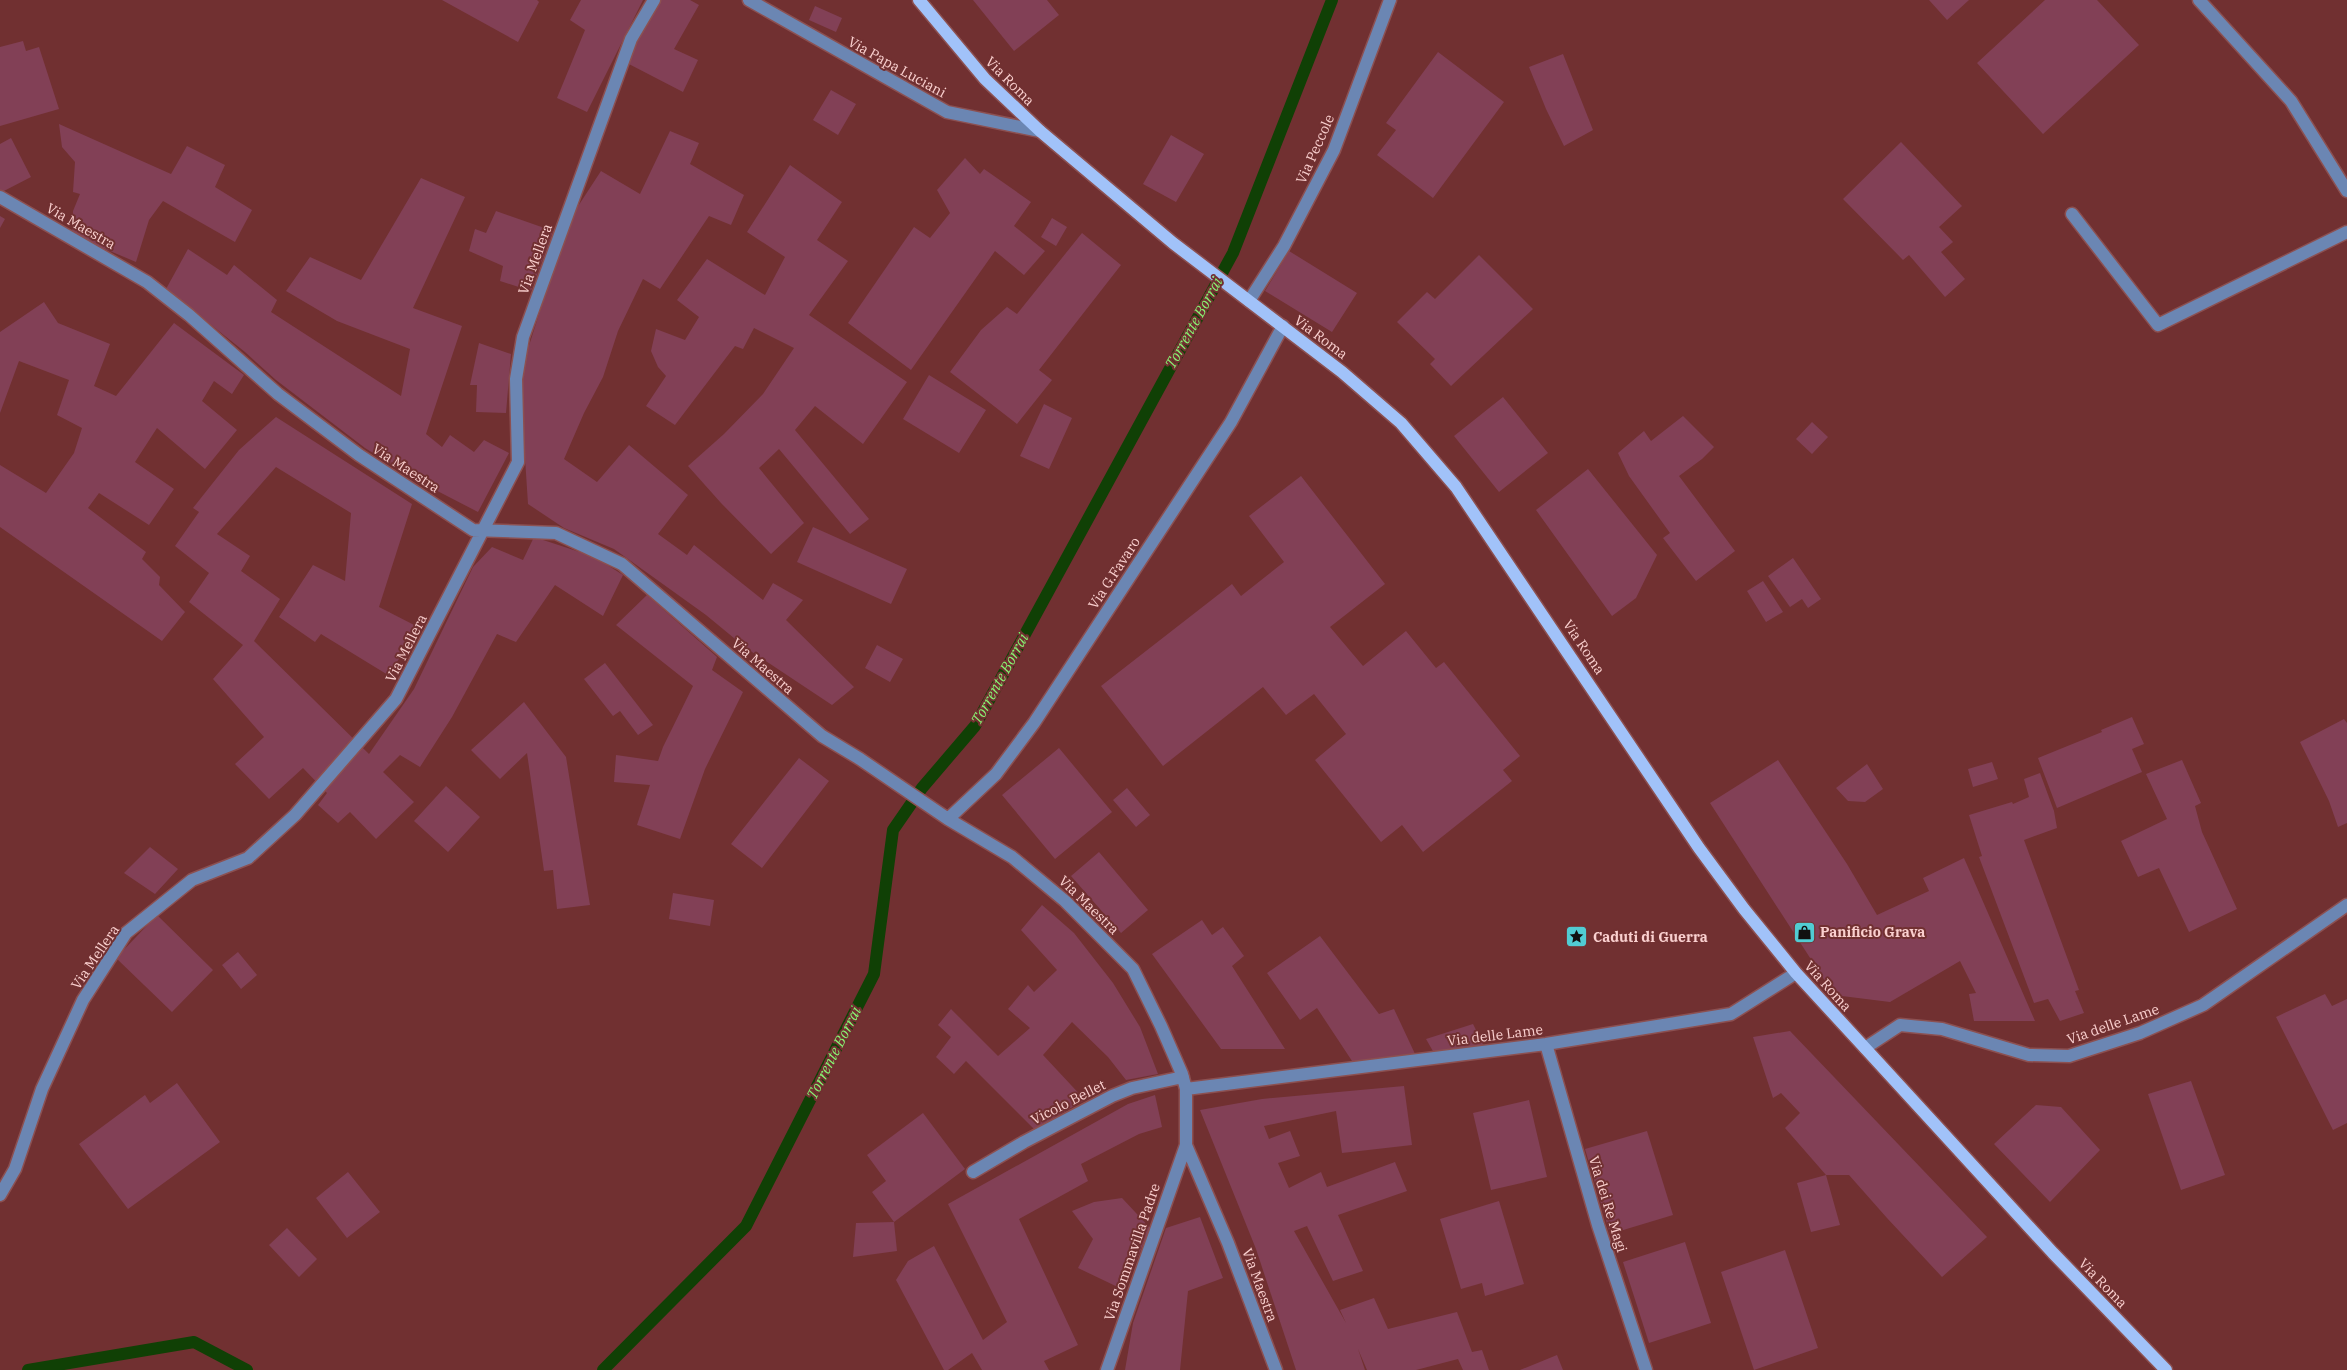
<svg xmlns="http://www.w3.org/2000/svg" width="2347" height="1370" font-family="'IBM Plex Serif',serif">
<rect width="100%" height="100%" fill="#713031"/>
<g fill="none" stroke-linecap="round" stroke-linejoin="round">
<!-- stream -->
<path stroke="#104005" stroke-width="12" d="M28 1370 194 1342 247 1370
M603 1370 746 1226 874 974 893 830 922 788 975 726 1233 253 1332 0"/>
</g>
<!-- building -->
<path fill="#824056" d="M442 0H537L539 2 518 42Z
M581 0H643L587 112 557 98 585 30 570 20Z
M659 0H690L699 5 674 49 698 60 683 92 625 62Z
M973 0H1047L1059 15 1014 51Z
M1929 0H1969L1947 20Z
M2045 0H2097L2139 45 2043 134 1977 63Z
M815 6 842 18 836 32 809 20Z
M23 41 26 51 39 47 59 109 0 126V47Z
M1438 52 1504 102 1433 198 1377 155 1396 130 1386 123Z
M1563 54 1593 130 1564 146 1546 109 1529 67Z
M831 90 856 104 838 135 813 120Z
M59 124 171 174 187 146 225 165 215 187 252 210 235 242 163 201 149 220 136 262 72 235 73 211 80 194 73 192 75 162 62 147Z
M670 131 699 143 690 164 744 195 731 225 709 216 660 289 643 279 618 331 603 377 584 413 564 459 597 482 629 445 688 495 658 534 687 555 694 545 763 600 773 583 803 600 786 620 854 687 832 705 746 648 706 615 614 549 564 528 528 504 521 396 526 355 569 220 601 171 640 194Z
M1171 135 1204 154 1176 202 1143 184Z
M11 138 31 177 0 193V144Z
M1901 142 1962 206 1939 227 1953 242 1941 252 1965 279 1945 297 1909 255 1903 260 1843 199Z
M965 158 980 174 984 169 1031 202 1014 226 1045 251 1024 275 995 251 911 370 848 323 914 227 930 238 950 213 937 190Z
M790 165 842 202 817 240 848 261 809 315 907 382 863 444 815 406 795 430 869 519 850 534 779 449 759 468 804 523 771 554 721 503 688 466 724 434 763 394 794 348 754 328 743 349 735 346 675 425 646 406 666 376 658 367 651 351 656 329 685 340 699 317 677 300 707 259 765 295 785 257 747 232Z
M421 178 465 197 413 308 462 326 426 434 442 447 450 435 474 452 484 440 509 453 478 512 420 482 365 448 276 380 245 352 166 289 188 249 227 275 234 265 277 300 271 312 401 396 410 349 337 321 286 291 310 257 361 280Z
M496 211 553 231 531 291 500 281 503 266 469 251 475 229 486 233Z
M0 216 5 219 0 228Z
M1052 218 1067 227 1056 246 1041 237Z
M1082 233 1121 265 1039 370 1052 380 1017 424 950 372 981 330 1007 307 1017 314Z
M1289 251 1357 293 1332 332 1265 291Z
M1479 255 1533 309 1451 386 1430 364 1435 359 1397 322 1427 292 1435 299Z
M44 302 58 323 110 344 94 386 116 396 174 323 244 375 232 394 214 381 202 401 237 430 205 469 157 428 135 462 174 489 149 525 99 493 88 508 146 552 142 559 160 577 159 585 185 612 162 641 0 527V465L46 493 74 453 82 428 57 415 69 380 19 361 0 413V332Z
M479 343 511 354 506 413 476 412 477 385H470Z
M929 375 986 410 959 453 903 419Z
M1503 397 1548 453 1499 492 1454 436Z
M1044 404 1072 418 1049 469 1020 456Z
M1683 416 1714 447 1702 459 1679 476 1735 551 1696 581 1663 538 1670 533 1629 476 1618 453 1644 431 1651 441Z
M276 417 412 504 379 607 420 628 388 675 321 634 315 642 279 617 313 565 345 581 351 513 276 467 217 534 250 556 241 571 280 599 254 641 369 754 414 689 473 567 492 547 523 560 534 537 595 557 623 575 603 616 555 585 516 642 497 634 452 717 420 767 400 755 383 772 414 802 376 839 350 812 338 823 318 805 327 793 303 768 269 799 235 764 264 737 213 679 243 645 189 602 209 573 175 546 199 512 193 508 239 450Z
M1812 422 1828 437 1812 454 1796 439Z
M1588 469 1657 555 1636 598 1612 616 1536 510Z
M1301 476 1385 584 1330 627 1363 666 1406 631 1436 668 1444 662 1520 756 1503 770 1512 781 1423 852 1402 825 1381 842 1315 760 1346 734 1314 694 1286 715 1263 687 1163 766 1101 686 1232 584 1241 596 1284 562 1249 516Z
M813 527 907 569 891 604 797 562Z
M1793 558 1821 599 1808 608 1802 599 1790 607 1768 576Z
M1763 581 1783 612 1766 622 1747 591Z
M647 595 717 657 712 670 743 692 705 769 680 839 637 825 650 785 614 782 616 755 658 761 663 747 693 686 616 625Z
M877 645 903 659 890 682 865 668Z
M605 663 653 725 638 735 620 711 613 716 584 679Z
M524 702 566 757 590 905 557 909 553 870 544 871 527 753 500 779 471 750Z
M2132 717 2144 744 2132 749 2142 772 2057 808 2038 758 2102 732 2101 730Z
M2344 719 2347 723V823L2338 827 2329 801 2300 742Z
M1059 748 1112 812 1055 859 1002 795Z
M799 758 829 781 762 868 731 844Z
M1778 760 1847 864 1877 915 1929 891 1923 878 1964 858 2035 1021H1974L1969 994 1976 993 1960 961 1890 1002 1834 995 1710 803Z
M2182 760 2201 803 2195 806 2202 832 2237 909 2189 932 2159 868 2138 877 2121 841 2167 819 2146 774Z
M1992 762 1998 779 1973 787 1968 769Z
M1867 764 1883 789 1865 802 1848 801 1836 788Z
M2040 773 2054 811 2057 828 2024 840 2079 990 2075 991 2084 1013 2060 1021 2048 999 2034 1003 1979 857 1982 856 1969 815 2012 802 2013 804 2029 797 2024 779Z
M446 786 480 817 448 852 414 821Z
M1127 788 1150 815 1136 827 1113 800Z
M150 847 178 869 155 894 124 873Z
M1099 852 1148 910 1121 933 1071 876Z
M673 893 714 900 710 926 669 919Z
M1042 905 1074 933 1113 983 1140 1027 1158 1074 1126 1080 1108 1057 1072 1022 1043 1055 1085 1100 1034 1129 966 1061 954 1074 936 1057 951 1037 938 1025 951 1009 998 1056 1030 1028 1008 1009 1028 985 1034 992 1057 970 1021 930Z
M157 915 213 970 172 1012 116 958Z
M1202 920 1212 935 1223 927 1244 956 1232 966 1285 1049H1221L1152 954Z
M1320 936 1379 1014 1394 1009 1416 1056 1356 1067 1317 1008 1300 1020 1267 973Z
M238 952 257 975 241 989 222 965Z
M2325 994 2332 1006 2347 999V1123L2333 1130 2276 1017Z
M1473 1024 1484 1046 1434 1053 1426 1039Z
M1790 1031 1987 1237 1942 1277 1887 1218 1849 1175H1826L1840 1225 1811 1232 1797 1183 1826 1175 1785 1128 1800 1113 1781 1093 1773 1098 1753 1037Z
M2191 1081 2225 1175 2181 1190 2148 1094Z
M177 1083 220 1142 128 1209 79 1144 145 1095 150 1103Z
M1404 1086 1412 1145 1342 1153 1336 1111 1264 1126 1269 1139 1290 1131 1300 1156 1278 1163 1289 1188 1321 1172 1327 1187 1395 1162 1407 1191 1338 1215 1363 1271 1333 1281 1307 1226 1294 1231 1346 1323 1340 1310 1374 1298 1388 1329 1457 1312 1472 1352 1482 1350 1489 1370H1463L1458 1359 1416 1370H1367L1358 1349 1365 1370H1296L1256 1249 1200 1110 1262 1099Z
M1155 1095 1162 1127 1139 1134 1081 1164 1088 1181 1019 1219 1078 1345 1044 1361 1049 1370H982L972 1353 948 1370H944L896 1280 908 1261 934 1246 983 1340 1007 1322 948 1204 1128 1104Z
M1529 1100 1547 1177 1491 1190 1473 1113Z
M2036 1105 2061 1107 2100 1150 2050 1202 1994 1144Z
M923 1113 965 1169 894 1222 872 1192 886 1181 867 1155Z
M1647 1131 1673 1215 1610 1234 1585 1149Z
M348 1172 380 1212 347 1238 316 1198Z
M1122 1198 1150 1228 1124 1290 1078 1268 1093 1239 1072 1211 1094 1202Z
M1499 1201 1524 1284 1485 1296 1482 1283 1461 1289 1440 1219Z
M1200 1217 1223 1278 1188 1291 1180 1370H1125L1133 1323 1166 1228Z
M894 1222 897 1251 853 1257 856 1223Z
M287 1228 317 1259 299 1277 269 1245Z
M1685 1242 1711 1323 1649 1343 1623 1262Z
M1785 1250 1818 1348 1754 1370 1721 1272Z
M1557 1355 1563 1370H1520Z"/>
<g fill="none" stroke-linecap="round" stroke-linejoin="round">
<defs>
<path id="minor" d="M749 0 947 112 1040 131
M2199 0 2291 101 2347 191
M0 197 147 282 189 315 278 394 359 455 473 530 556 533 622 564 822 736 860 759 948 819 1012 857 1065 901 1133 969 1161 1026 1182 1074 1186 1089V1145L1228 1243 1276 1370
M2072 214 2158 325 2347 232
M1249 301 1284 246 1334 150 1390 0
M948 819 996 774 1034 723 1231 422 1283 326
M1546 1044 1598 1225 1646 1370
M1865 1048 1900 1025 1942 1029 2029 1055 2069 1056 2140 1033 2203 1005 2347 905
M1186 1089 1546 1044 1731 1014 1796 973
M973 1172 1024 1142 1112 1096 1132 1088 1183 1077
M0 1195 15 1169 42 1089 83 1000 126 933 192 880 248 858 295 815 396 699 518 462 516 379 523 337 631 39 654 0
M1107 1370 1186 1145"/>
<path id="major" d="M919 0 985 79 1040 131 1173 243 1342 372 1401 423 1456 487 1699 848 1744 909 1796 973 1865 1048 2053 1253 2166 1370"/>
</defs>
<!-- minor casing -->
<use href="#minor" stroke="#8c5051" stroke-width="15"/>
<!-- major casing -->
<use href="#major" stroke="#8c5051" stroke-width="15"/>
<!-- minor -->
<use href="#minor" stroke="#6b86b3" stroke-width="12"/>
<!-- major -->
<use href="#major" stroke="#a1c2f9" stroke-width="12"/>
</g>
<!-- icons -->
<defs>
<symbol id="shop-square" viewBox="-11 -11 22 22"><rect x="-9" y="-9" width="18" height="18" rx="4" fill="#51ccd3" stroke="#713031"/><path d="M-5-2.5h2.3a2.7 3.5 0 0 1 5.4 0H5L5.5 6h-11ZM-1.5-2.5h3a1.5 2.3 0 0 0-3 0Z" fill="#111"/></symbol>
<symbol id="sight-square" viewBox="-11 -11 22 22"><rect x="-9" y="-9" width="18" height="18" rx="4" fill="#51ccd3" stroke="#713031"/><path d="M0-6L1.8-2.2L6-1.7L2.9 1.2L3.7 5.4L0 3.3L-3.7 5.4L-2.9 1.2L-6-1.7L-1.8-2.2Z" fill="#111"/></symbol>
</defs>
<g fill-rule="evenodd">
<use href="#shop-square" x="1792" y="920" width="25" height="25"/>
<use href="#sight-square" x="1564" y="924" width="25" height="25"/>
</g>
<g text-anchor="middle" stroke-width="4" stroke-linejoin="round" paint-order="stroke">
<!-- street labels -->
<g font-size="14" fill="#fad0cf" stroke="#713031">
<text transform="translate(897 67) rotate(29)" y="5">Via Papa Luciani</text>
<text transform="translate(1010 81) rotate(45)" y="5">Via Roma</text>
<text transform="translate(1315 149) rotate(-66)" y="5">Via Peccole</text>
<text transform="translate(81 226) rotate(30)" y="5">Via Maestra</text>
<text transform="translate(535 259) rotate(-70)" y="5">Via Mellera</text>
<text transform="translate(1321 337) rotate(37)" y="5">Via Roma</text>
<text transform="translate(406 468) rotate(33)" y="5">Via Maestra</text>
<text transform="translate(1114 573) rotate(-57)" y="5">Via G.Favaro</text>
<text transform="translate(1584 647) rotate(56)" y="5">Via Roma</text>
<text transform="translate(406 648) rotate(-63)" y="5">Via Mellera</text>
<text transform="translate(763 666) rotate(41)" y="5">Via Maestra</text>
<text transform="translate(1089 905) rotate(44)" y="5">Via Maestra</text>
<text transform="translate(95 957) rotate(-56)" y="5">Via Mellera</text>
<text transform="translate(1828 986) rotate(48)" y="5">Via Roma</text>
<text transform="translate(2113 1024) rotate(-19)" y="5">Via delle Lame</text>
<text transform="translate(1495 1035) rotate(-7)" y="5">Via delle Lame</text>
<text transform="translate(1068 1102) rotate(-27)" y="5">Vicolo Bellet</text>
<text transform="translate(1608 1204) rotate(73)" y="5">Via dei Re Magi</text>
<text transform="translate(1132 1252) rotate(-71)" y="5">Via Sommavilla Padre</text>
<text transform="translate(2103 1283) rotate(46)" y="5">Via Roma</text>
<text transform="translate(1260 1285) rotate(70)" y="5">Via Maestra</text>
</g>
<!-- poi labels -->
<g font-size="14" font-weight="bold" fill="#fad0cf" stroke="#713031" text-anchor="start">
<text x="1820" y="937">Panificio Grava</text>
<text x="1593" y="942">Caduti di Guerra</text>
</g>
<!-- water labels -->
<g font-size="15" font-style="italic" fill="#88f673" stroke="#713031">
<text transform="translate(1194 323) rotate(-61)" y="5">Torrente Borrai</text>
<text transform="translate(1000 679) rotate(-61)" y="5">Torrente Borrai</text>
<text transform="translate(834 1053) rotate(-63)" y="5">Torrente Borrai</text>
</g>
</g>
</svg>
